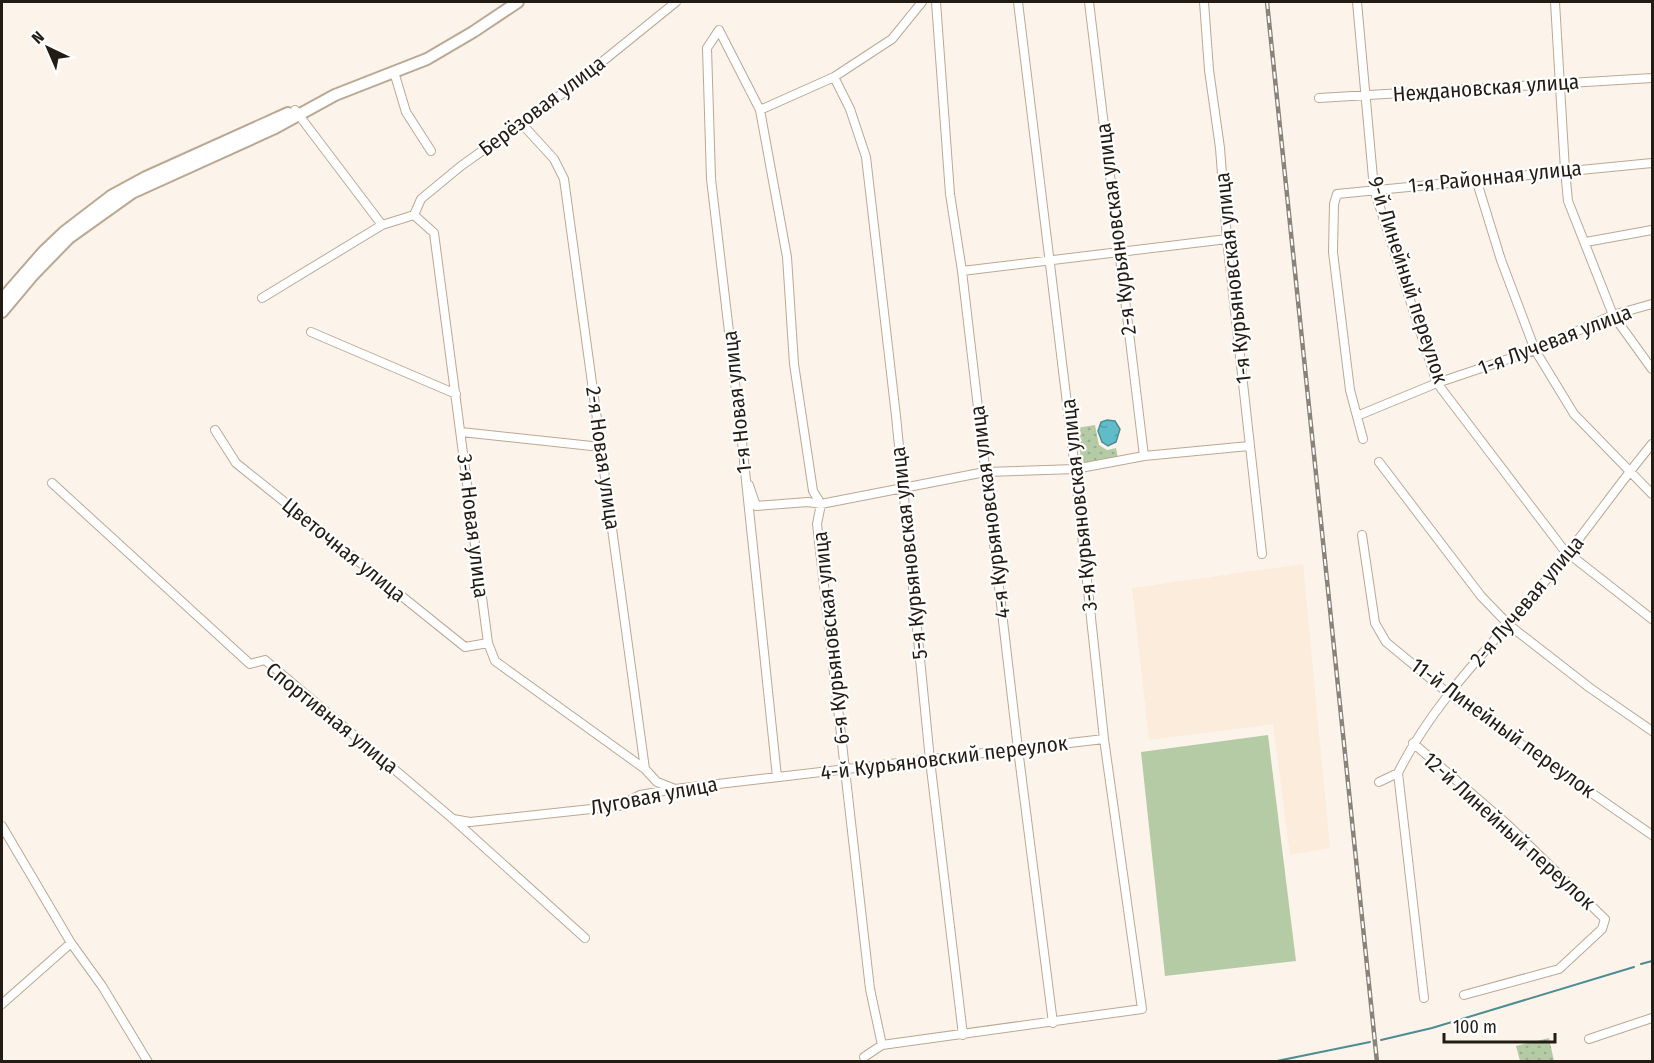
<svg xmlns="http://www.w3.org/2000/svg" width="1654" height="1063" font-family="'Fira Sans Condensed',sans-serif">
<defs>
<pattern id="park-dots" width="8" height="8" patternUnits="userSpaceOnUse" patternTransform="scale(1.5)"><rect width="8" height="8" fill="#b5cba5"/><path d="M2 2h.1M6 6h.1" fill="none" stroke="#9bae8d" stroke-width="1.8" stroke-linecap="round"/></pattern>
<pattern id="water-ripples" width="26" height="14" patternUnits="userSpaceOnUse" patternTransform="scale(1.5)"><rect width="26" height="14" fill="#60bcc9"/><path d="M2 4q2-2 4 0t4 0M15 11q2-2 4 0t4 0" fill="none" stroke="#53a1ac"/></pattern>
</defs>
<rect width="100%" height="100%" fill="#fcf4eb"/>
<!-- built -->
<path fill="#fbecdb" d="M1303 564 1330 848 1290 855 1273 724 1149 740 1132 588Z"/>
<!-- park -->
<path fill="url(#park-dots)" d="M1095 425 1099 445 1107 450 1116 448 1118 458 1082 464 1076 428Z
M1549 1038 1554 1061H1520L1516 1046Z"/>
<!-- garden -->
<path fill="#b5cba5" d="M1268 735 1296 961 1165 976 1141 752Z"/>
<!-- water -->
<path fill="url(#water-ripples)" stroke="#4e8c93" stroke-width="1.5" d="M1107 420 1115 421 1120 429 1116 442 1108 446 1102 442 1098 431 1101 422Z"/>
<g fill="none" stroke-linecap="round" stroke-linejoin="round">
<!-- stream -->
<path stroke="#4e8c93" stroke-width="2" d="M1641 964 1652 961
M1381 1040 1432 1028 1634 967
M1272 1062 1370 1042"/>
<defs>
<path id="street" d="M936 2 950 194 962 271 1018 749 1053 1023
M1089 2 1144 456
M1204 2 1209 70 1220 148 1227 239 1262 554
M1357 2 1374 189 1437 383 1564 550 1652 619
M1555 2 1565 170 1568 201 1613 315 1652 369
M719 30 760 110 787 257 794 364 813 491 821 504 817 524 870 989 882 1045
M719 30 707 48 711 179 742 442 777 777
M394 72 406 112 431 151
M834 77 850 109 866 157 896 416 930 760 963 1035
M1319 98 1652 78
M295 110 382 225
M760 110 834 77 892 39 922 2
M522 124 554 159 564 179 645 769 657 782 675 789
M1476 179 1501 260 1535 350 1574 414 1652 494
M414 215 434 233 488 643 495 661 645 769
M414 215 421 199 461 166 566 91 676 2
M1586 242 1652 230
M962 271 1227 239
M262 298 382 225 414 215
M311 332 456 394
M1357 416 1437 383 1535 350 1613 315 1652 304
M215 430 236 463 465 647 488 643
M461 432 601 447
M1363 439 1350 390 1333 252 1334 204 1337 194 1652 163
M1379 462 1481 596 1509 625 1590 688 1652 731
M52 483 250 664 265 660 453 819 585 938
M749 485 756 506 808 502 821 504 985 472 1075 469 1144 456 1249 446
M1362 535 1375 623 1386 642 1449 694 1652 835
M1413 743 1507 824 1605 919 1602 929 1559 969 1464 995
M1398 773 1424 998
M1379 782 1398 773C1433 702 1492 645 1542 585 1581 539 1614 490 1652 444
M453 819 470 822 619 806 640 795 675 789 1104 739
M2 826 71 943 102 986 148 1062
M2 1004 71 943
M1589 1039 1652 1018
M864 1057 882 1045 1142 1009 1104 739 1075 469 1018 2"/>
<path id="secondary" d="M2 299 44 251 64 232 111 196 146 177 288 113
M2 312 33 275 69 238 132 193 273 129 335 95 427 59 473 32 518 2"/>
</defs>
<!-- street casing -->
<use href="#street" stroke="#bba893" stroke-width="10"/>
<!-- secondary casing -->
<use href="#secondary" stroke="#bba893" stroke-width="14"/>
<!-- street -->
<use href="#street" stroke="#fff" stroke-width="8"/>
<!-- secondary -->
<use href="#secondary" stroke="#fff" stroke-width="10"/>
<defs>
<path id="rail" d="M1267 2 1377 1062"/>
</defs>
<!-- rail casing -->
<use href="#rail" stroke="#8a837a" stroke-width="4.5"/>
<!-- rail -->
<use href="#rail" stroke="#fff" stroke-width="2" stroke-dasharray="7" stroke-linecap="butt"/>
</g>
<g text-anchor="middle" stroke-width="4.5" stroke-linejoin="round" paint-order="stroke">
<!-- street labels -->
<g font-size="21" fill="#231c14" stroke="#fff">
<text transform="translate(1486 88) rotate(-4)" y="7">Неждановская улица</text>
<text transform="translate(542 106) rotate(-37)" y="7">Берёзовая улица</text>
<text transform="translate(1495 177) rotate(-6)" y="7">1-я Районная улица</text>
<text transform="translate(1116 229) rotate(-97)" y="7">2-я Курьяновская улица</text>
<text transform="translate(1233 278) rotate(-96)" y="7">1-я Курьяновская улица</text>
<text transform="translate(1408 280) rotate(72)" y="7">9-й Линейный переулок</text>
<text transform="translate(1555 340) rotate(-21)" y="7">1-я Лучевая улица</text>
<text transform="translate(737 402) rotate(-96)" y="7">1-я Новая улица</text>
<text transform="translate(603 458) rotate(82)" y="7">2-я Новая улица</text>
<text transform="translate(1079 505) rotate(-96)" y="7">3-я Курьяновская улица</text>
<text transform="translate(990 512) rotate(-97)" y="7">4-я Курьяновская улица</text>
<text transform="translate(473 526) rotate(83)" y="7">3-я Новая улица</text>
<text transform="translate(344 550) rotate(39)" y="7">Цветочная улица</text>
<text transform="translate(909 553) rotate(-96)" y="7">5-я Курьяновская улица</text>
<text transform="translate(1527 601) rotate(-50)" y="7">2-я Лучевая улица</text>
<text transform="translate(831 638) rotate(-96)" y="7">6-я Курьяновская улица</text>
<text transform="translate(332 718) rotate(39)" y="7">Спортивная улица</text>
<text transform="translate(1503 728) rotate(36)" y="7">11-й Линейный переулок</text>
<text transform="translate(944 758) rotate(-7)" y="7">4-й Курьяновский переулок</text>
<text transform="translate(654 796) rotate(-11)" y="7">Луговая улица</text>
<text transform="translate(1509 831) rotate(42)" y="7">12-й Линейный переулок</text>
</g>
</g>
<!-- border -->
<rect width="1654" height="1063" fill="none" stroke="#231c14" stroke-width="6"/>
<!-- north arrow -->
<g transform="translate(48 48) rotate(316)" stroke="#ffffff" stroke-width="4.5" paint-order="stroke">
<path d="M0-4.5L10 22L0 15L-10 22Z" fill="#231c14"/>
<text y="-9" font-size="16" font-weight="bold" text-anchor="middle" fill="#231c14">N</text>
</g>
<!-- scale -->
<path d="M1444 1033v9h111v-9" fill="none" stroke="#231c14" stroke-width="3"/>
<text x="1453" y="1033" font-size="18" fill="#231c14" stroke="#ffffff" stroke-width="4.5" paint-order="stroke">100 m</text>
</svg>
